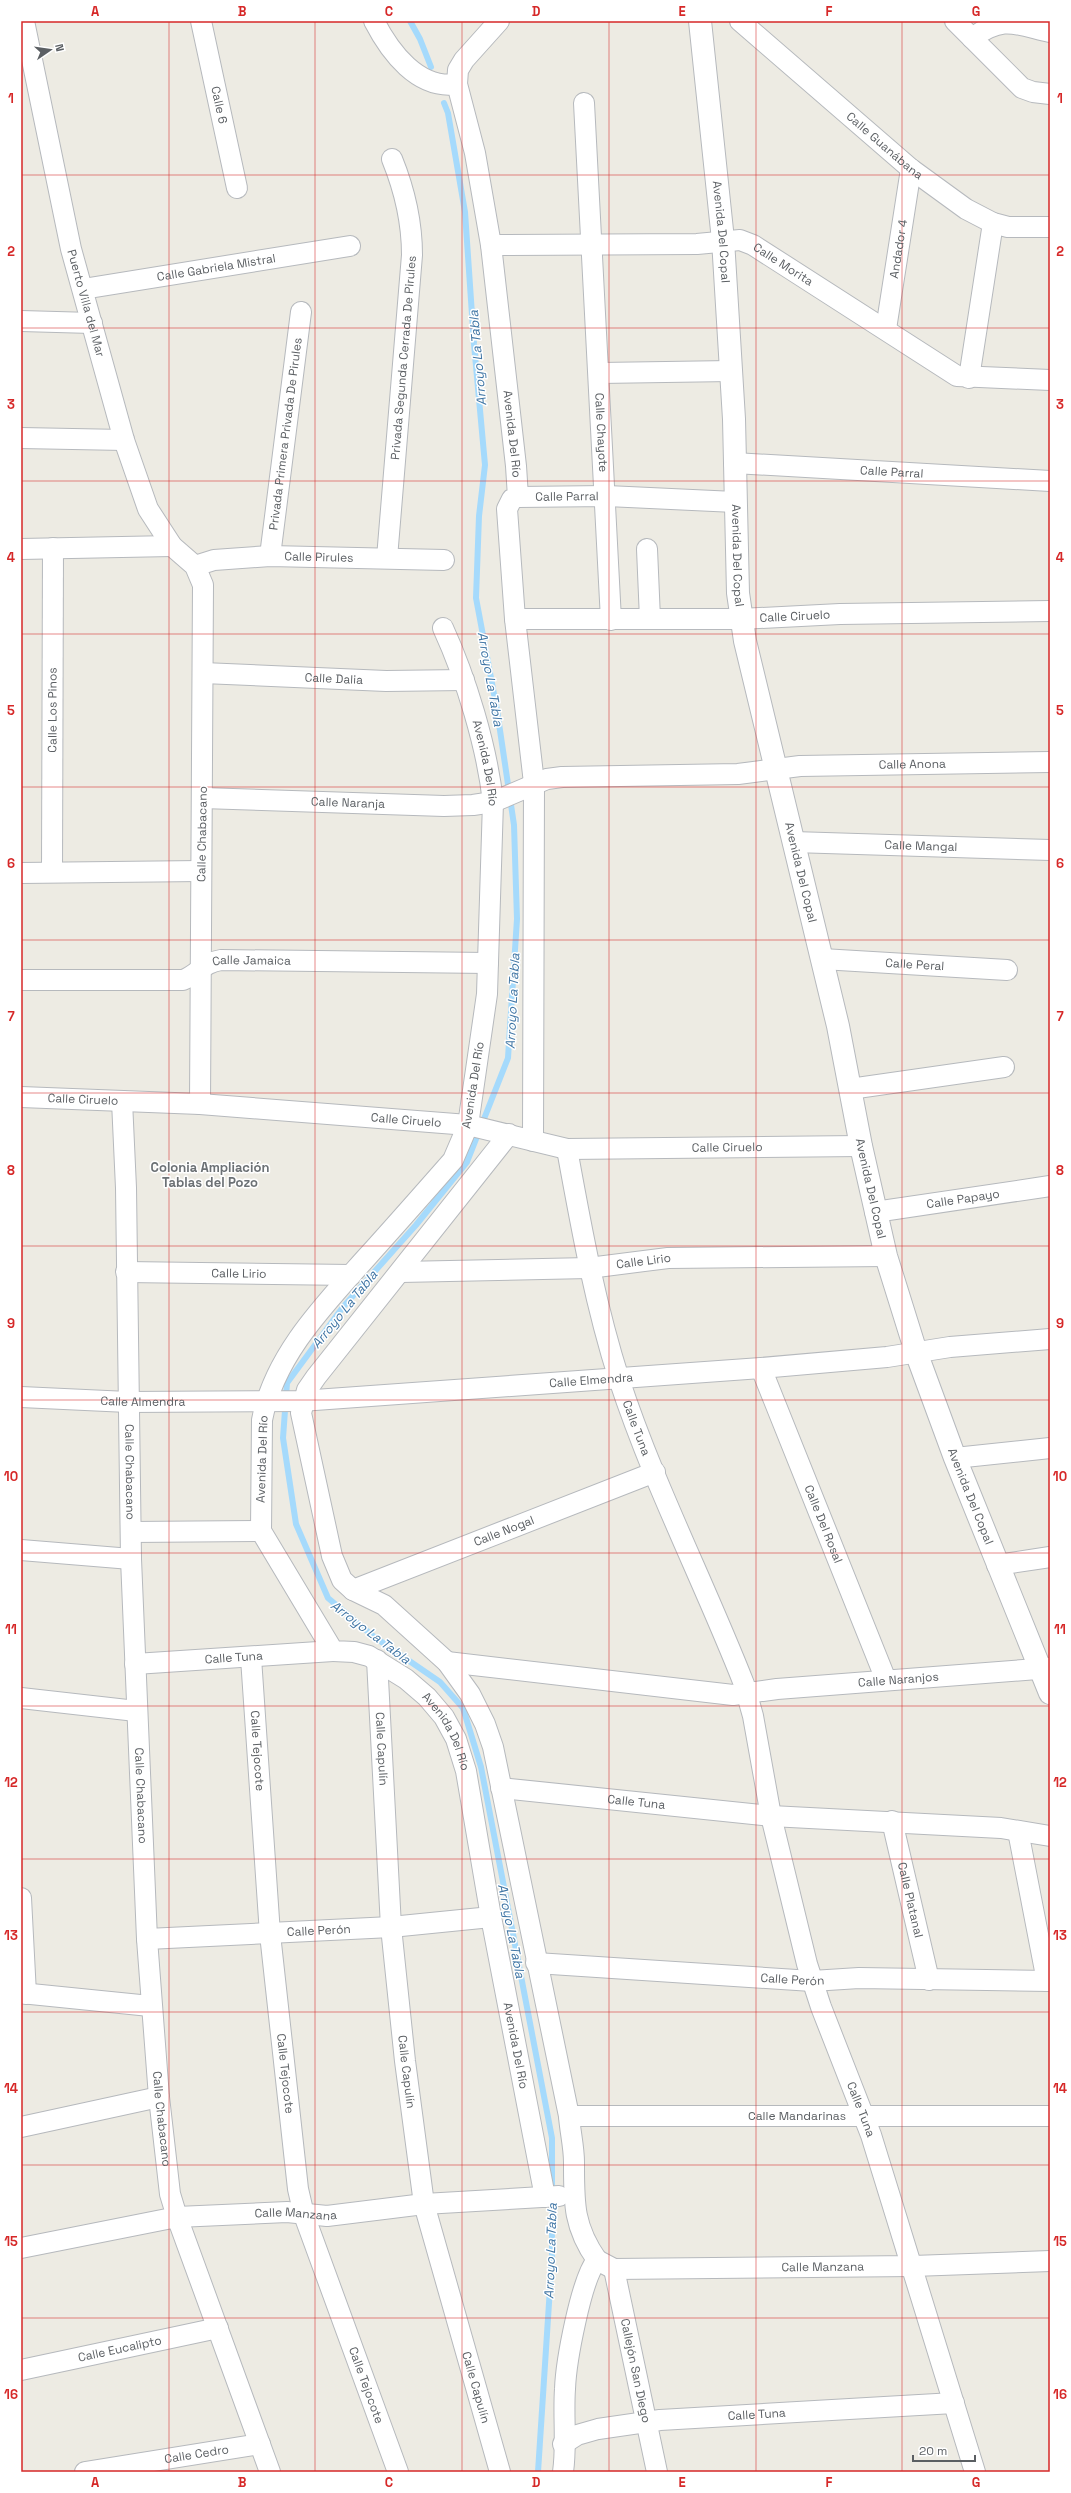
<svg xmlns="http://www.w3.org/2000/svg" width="1071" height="2493" font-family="'Space Grotesk',sans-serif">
<rect width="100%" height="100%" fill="#edebe3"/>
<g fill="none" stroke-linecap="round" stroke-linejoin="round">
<!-- stream -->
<path stroke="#a5dafc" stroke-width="6" d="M410 21 420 39 431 67
M444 103 448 113 465 212 474 344 485 465 479 516 476 598 497 710 514 825 517 919 508 1058 467 1162 416 1225 343 1307 287 1383 283 1438 296 1524 328 1598 373 1636 440 1682 463 1708 481 1767 552 2138V2187
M538 2472 552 2257V2199"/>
<defs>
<g id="minor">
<path id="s1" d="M24 21 71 249 124 440 148 509 172 546 195 566 203 585 200 1104"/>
<path id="s2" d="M201 21 237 188"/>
<path d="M374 21C390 52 418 90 457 84"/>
<path id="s3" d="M499 21 464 60 458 70 457 84 475 153 491 245 516 466 518 497 512 499 507 509 515 619 534 783 533 1141"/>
<path id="s4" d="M740 21 911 169 966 209 993 223 1008 227H1050"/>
<path d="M955 21 1022 88 1033 92 1050 94"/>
<path d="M972 38C1003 15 1015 24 1050 32"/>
<path id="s5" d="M584 103 611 620"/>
<path id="s6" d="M491 245 697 244 740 240 753 245 957 376 1050 380"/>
<path id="s7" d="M83 289 350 246"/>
<path d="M21 321 92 323"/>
<path id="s8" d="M886 329 911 169"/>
<path d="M600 373 731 371"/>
<path d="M969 378 993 223"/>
<path d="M21 438 124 440"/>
<path id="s9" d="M734 463 1050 481"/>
<path id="s10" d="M518 497 607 496 735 502"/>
<path d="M21 549 172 546"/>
<path d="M647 549 650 619"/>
<path id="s11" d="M270 556 301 312"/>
<path id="s12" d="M387 558 412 255C412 221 405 191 392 159"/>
<path id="s13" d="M195 566 214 560 270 556 444 560"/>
<path id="s14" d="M515 619H740L840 614 1050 611"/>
<path id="s15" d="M443 628C466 678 487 747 493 802L487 994 468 1125 453 1160C424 1193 395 1226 366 1258 324 1305 274 1356 262 1420L261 1531 333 1651 354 1652 369 1656 406 1679 427 1697 444 1717 456 1739 466 1771 491 1917 545 2197"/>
<path id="s16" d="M203 673 386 681 464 680"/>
<path id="s17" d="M202 798 444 806 473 805 493 802 547 779 562 777 738 774 800 766 1050 762"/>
<path id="s18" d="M793 842 1050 850"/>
<path id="s19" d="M52 872 53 548"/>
<path d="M21 873 201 871"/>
<path id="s20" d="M822 959 1007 970"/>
<path id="s21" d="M21 980H183C199 974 202 963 221 960L488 963"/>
<path d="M850 1089 1004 1067"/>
<path id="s22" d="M21 1097 200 1104 468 1125 567 1149 861 1146"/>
<path id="s23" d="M122 1101 126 1188 131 1559 147 1939 159 2097 170 2194 177 2217 270 2472"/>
<path d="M509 1134 316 1377 307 1390 301 1413 332 1556 342 1580 353 1590 384 1605 447 1662 470 1694 485 1724 493 1747 569 2116C570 2131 574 2147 574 2162 574 2202 573 2226 597 2260 581 2279 566 2362 565 2389 563 2416 567 2445 563 2472"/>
<path id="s24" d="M567 1149C581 1226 595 1304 619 1379 653 1483 704 1582 744 1684L753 1716 771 1816 807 1964 821 2007 871 2135 975 2472"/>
<path id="s25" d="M875 1212 1050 1186"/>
<path id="s26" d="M126 1272 351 1275"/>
<path id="s27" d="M401 1272 589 1268 668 1258 886 1256"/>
<path id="s28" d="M761 1368 886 1680"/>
<path id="s29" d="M21 1397 128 1402 301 1401 761 1368 887 1357 950 1347 1050 1339"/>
<path d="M955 1458 1050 1448"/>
<path d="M131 1532 261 1531"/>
<path d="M21 1550 131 1559"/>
<path d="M997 1565 1050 1557"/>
<path id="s30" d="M353 1590 655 1472"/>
<path id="s31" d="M251 1658 270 1934 298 2189 304 2215 398 2472"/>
<path id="s32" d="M377 1660 391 1927 405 2061 424 2204 500 2472"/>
<path id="s33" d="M447 1662 733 1695 777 1689 1050 1668"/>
<path id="s34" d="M135 1664 333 1651"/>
<path d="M21 1698 136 1711"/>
<path id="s35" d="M501 1788 771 1816 1001 1828 1050 1836"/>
<path id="s36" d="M892 1821 929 1980"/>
<path d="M1018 1831 1047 1981"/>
<path d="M21 1898 26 1994"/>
<path id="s37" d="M147 1939 391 1927 491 1917"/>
<path id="s38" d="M536 1963 812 1981 859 1978 1050 1981"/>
<path d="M21 1993 150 2006"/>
<path id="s39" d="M569 2116H1050"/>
<path d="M21 2127 159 2097"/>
<path id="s40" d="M21 2248 177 2217 287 2212 327 2216 424 2204 559 2196"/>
<path id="s41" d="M597 2260 614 2269 913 2266 1050 2261"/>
<path id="s42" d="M614 2269 657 2472"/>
<path id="s43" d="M21 2370 218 2328"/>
<path id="s44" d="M563 2444 577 2435 598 2429 660 2420 954 2403"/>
<path id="s45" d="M85 2472 260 2444"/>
</g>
<g id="tertiary">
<path id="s46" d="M700 21 723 240 734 419 738 593 745 641 838 1026 861 1146 886 1256 916 1352 955 1458 1050 1693"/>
</g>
</defs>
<!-- minor casing -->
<use href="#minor" stroke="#b6b9bd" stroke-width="22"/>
<!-- tertiary casing -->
<use href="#tertiary" stroke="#b6b9bd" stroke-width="24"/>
<!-- minor -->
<use href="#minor" stroke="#fff" stroke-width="20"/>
<!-- tertiary -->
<use href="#tertiary" stroke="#fff" stroke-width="22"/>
</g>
<!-- grid -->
<path fill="none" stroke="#d62828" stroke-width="1" stroke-opacity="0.55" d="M169 21V2472M315 21V2472M462 21V2472M609 21V2472M756 21V2472M902 21V2472M21 175H1050M21 328H1050M21 481H1050M21 634H1050M21 787H1050M21 940H1050M21 1093H1050M21 1246H1050M21 1400H1050M21 1553H1050M21 1706H1050M21 1859H1050M21 2012H1050M21 2165H1050M21 2318H1050"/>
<g text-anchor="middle" stroke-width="3" stroke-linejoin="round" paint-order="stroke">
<!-- street labels -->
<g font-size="12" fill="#5b5f63" stroke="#fff">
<text dy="4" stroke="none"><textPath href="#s2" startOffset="86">Calle 6</textPath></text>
<text dy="4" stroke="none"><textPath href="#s4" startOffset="191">Calle Guanábana</textPath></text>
<text dy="4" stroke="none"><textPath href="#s46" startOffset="212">Avenida Del Copal</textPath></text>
<text dy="4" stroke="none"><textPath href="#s8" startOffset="81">Andador 4</textPath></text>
<text dy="4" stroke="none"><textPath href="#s6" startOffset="299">Calle Morita</textPath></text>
<text dy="4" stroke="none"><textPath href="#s7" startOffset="135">Calle Gabriela Mistral</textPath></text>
<text dy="4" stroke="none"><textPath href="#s1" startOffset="289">Puerto Villa del Mar</textPath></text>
<text dy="4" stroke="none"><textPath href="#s12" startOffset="201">Privada Segunda Cerrada De Pirules</textPath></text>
<text dy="4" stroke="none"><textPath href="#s5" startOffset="330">Calle Chayote</textPath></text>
<text dy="4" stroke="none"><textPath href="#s11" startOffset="123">Privada Primera Privada De Pirules</textPath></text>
<text dy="4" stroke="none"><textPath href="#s3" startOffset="433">Avenida Del Río</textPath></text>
<text dy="4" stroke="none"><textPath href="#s9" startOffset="158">Calle Parral</textPath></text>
<text dy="4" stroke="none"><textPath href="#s10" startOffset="49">Calle Parral</textPath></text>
<text dy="4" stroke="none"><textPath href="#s46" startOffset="536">Avenida Del Copal</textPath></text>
<text dy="4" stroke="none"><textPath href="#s13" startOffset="125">Calle Pirules</textPath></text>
<text dy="4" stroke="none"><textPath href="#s14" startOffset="280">Calle Ciruelo</textPath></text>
<text dy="4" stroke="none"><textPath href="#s16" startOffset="131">Calle Dalia</textPath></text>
<text dy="4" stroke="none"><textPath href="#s19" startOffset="162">Calle Los Pinos</textPath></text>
<text dy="4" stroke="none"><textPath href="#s15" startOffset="142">Avenida Del Río</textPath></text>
<text dy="4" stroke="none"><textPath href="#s17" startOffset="716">Calle Anona</textPath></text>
<text dy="4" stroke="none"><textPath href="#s17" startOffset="146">Calle Naranja</textPath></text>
<text transform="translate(202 834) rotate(-89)" y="4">Calle Chabacano</text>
<text dy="4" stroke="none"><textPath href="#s18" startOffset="128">Calle Mangal</textPath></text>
<text dy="4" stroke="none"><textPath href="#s46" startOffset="860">Avenida Del Copal</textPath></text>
<text dy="4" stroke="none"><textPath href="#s21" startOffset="236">Calle Jamaica</textPath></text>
<text dy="4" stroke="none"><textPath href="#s20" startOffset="93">Calle Peral</textPath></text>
<text transform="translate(473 1085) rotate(-81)" y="4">Avenida Del Río</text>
<text dy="4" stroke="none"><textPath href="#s22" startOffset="62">Calle Ciruelo</textPath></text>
<text dy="4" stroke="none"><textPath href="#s22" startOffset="386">Calle Ciruelo</textPath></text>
<text dy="4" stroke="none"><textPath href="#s22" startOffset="710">Calle Ciruelo</textPath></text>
<text dy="4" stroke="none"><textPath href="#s46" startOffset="1184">Avenida Del Copal</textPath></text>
<text dy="4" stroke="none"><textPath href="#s25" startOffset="89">Calle Papayo</textPath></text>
<text dy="4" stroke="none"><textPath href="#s27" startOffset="243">Calle Lirio</textPath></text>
<text dy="4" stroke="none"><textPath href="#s26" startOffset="113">Calle Lirio</textPath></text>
<text dy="4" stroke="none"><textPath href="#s29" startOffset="571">Calle Elmendra</textPath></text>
<text dy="4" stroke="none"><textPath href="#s29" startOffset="122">Calle Almendra</textPath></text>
<text dy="4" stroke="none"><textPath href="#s24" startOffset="288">Calle Tuna</textPath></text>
<text transform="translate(262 1459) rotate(-88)" y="4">Avenida Del Río</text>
<text dy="4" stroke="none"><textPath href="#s23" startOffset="371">Calle Chabacano</textPath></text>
<text dy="4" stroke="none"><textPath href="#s46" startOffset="1508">Avenida Del Copal</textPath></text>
<text dy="4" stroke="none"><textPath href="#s28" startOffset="168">Calle Del Rosal</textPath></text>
<text dy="4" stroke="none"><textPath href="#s30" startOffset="162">Calle Nogal</textPath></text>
<text dy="4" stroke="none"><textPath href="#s34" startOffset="99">Calle Tuna</textPath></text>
<text dy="4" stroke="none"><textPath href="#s33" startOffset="454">Calle Naranjos</textPath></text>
<text dy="4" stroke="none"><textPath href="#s15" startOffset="1269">Avenida Del Río</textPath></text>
<text dy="4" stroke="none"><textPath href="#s32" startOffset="89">Calle Capulín</textPath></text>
<text dy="4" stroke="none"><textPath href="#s31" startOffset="93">Calle Tejocote</textPath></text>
<text dy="4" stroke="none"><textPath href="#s23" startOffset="695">Calle Chabacano</textPath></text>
<text dy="4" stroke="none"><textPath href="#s35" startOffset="136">Calle Tuna</textPath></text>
<text dy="4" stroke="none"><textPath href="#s36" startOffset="81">Calle Platanal</textPath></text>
<text dy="4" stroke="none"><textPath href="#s37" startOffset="172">Calle Perón</textPath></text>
<text dy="4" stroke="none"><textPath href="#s38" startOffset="257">Calle Perón</textPath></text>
<text dy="4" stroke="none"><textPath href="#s15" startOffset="1593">Avenida Del Río</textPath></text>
<text dy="4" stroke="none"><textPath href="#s32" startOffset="413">Calle Capulín</textPath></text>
<text dy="4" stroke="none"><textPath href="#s31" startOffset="417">Calle Tejocote</textPath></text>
<text dy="4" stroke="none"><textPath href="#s24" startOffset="1008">Calle Tuna</textPath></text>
<text dy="4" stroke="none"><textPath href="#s39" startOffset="228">Calle Mandarinas</textPath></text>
<text dy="4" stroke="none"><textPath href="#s23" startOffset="1019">Calle Chabacano</textPath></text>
<text dy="4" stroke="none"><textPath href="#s40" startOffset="278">Calle Manzana</textPath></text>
<text dy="4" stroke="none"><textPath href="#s41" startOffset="228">Calle Manzana</textPath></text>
<text dy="4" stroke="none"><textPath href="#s43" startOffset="101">Calle Eucalipto</textPath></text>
<text dy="4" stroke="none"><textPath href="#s42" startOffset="104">Callejón San Diego</textPath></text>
<text dy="4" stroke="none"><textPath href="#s31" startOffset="741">Calle Tejocote</textPath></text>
<text dy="4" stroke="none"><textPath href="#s32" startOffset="737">Calle Capulín</textPath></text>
<text dy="4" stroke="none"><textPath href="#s44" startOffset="198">Calle Tuna</textPath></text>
<text dy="4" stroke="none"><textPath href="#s45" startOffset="113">Calle Cedro</textPath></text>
</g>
<!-- water labels -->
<g font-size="13" font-style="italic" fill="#4076a5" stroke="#fff">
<text transform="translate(477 358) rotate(-95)" y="5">Arroyo La Tabla</text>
<text transform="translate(491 679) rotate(80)" y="5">Arroyo La Tabla</text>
<text transform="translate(512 1001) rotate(-87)" y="5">Arroyo La Tabla</text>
<text transform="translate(344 1309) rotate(-51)" y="5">Arroyo La Tabla</text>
<text transform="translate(371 1632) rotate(37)" y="5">Arroyo La Tabla</text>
<text transform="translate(512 1931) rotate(79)" y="5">Arroyo La Tabla</text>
<text transform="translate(550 2251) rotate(-88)" y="5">Arroyo La Tabla</text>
</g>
<!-- neighbourhood labels -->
<g font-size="13" font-weight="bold" fill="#6c7175" stroke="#fff">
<text x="210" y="1172">Colonia Ampliación<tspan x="210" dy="15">Tablas del Pozo</tspan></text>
</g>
</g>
<!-- border -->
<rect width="1071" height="2493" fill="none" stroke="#ffffff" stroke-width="44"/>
<!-- north arrow -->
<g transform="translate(50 50) rotate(77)" stroke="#ffffff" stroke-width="3" paint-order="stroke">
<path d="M0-3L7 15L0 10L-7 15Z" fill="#5b5f63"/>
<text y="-6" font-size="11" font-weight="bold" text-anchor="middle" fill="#5b5f63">N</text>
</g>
<!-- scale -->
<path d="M913 2455v6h62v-6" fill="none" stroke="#5b5f63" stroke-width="2"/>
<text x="919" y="2455" font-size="12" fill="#5b5f63" stroke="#ffffff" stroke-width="3" paint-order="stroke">20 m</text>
<rect x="22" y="22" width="1027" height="2449" fill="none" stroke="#d62828" stroke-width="1.5"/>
<g font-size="13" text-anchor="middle" font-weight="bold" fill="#d62828">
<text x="95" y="16">A</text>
<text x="242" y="16">B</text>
<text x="389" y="16">C</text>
<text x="536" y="16">D</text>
<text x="682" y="16">E</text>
<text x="829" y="16">F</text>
<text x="976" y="16">G</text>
<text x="11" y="103">1</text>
<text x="1060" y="103">1</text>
<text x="11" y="256">2</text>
<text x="1060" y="256">2</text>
<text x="11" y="409">3</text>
<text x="1060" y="409">3</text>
<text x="11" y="562">4</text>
<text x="1060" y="562">4</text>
<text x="11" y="715">5</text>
<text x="1060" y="715">5</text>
<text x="11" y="868">6</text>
<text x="1060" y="868">6</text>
<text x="11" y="1021">7</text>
<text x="1060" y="1021">7</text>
<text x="11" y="1175">8</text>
<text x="1060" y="1175">8</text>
<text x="11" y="1328">9</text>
<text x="1060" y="1328">9</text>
<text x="11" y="1481">10</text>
<text x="1060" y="1481">10</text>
<text x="11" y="1634">11</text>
<text x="1060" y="1634">11</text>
<text x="11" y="1787">12</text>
<text x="1060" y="1787">12</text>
<text x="11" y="1940">13</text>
<text x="1060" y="1940">13</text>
<text x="11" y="2093">14</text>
<text x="1060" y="2093">14</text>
<text x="11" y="2246">15</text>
<text x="1060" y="2246">15</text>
<text x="11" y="2399">16</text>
<text x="1060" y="2399">16</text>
<text x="95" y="2487">A</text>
<text x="242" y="2487">B</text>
<text x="389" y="2487">C</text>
<text x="536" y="2487">D</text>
<text x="682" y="2487">E</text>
<text x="829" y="2487">F</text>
<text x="976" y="2487">G</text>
</g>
</svg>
